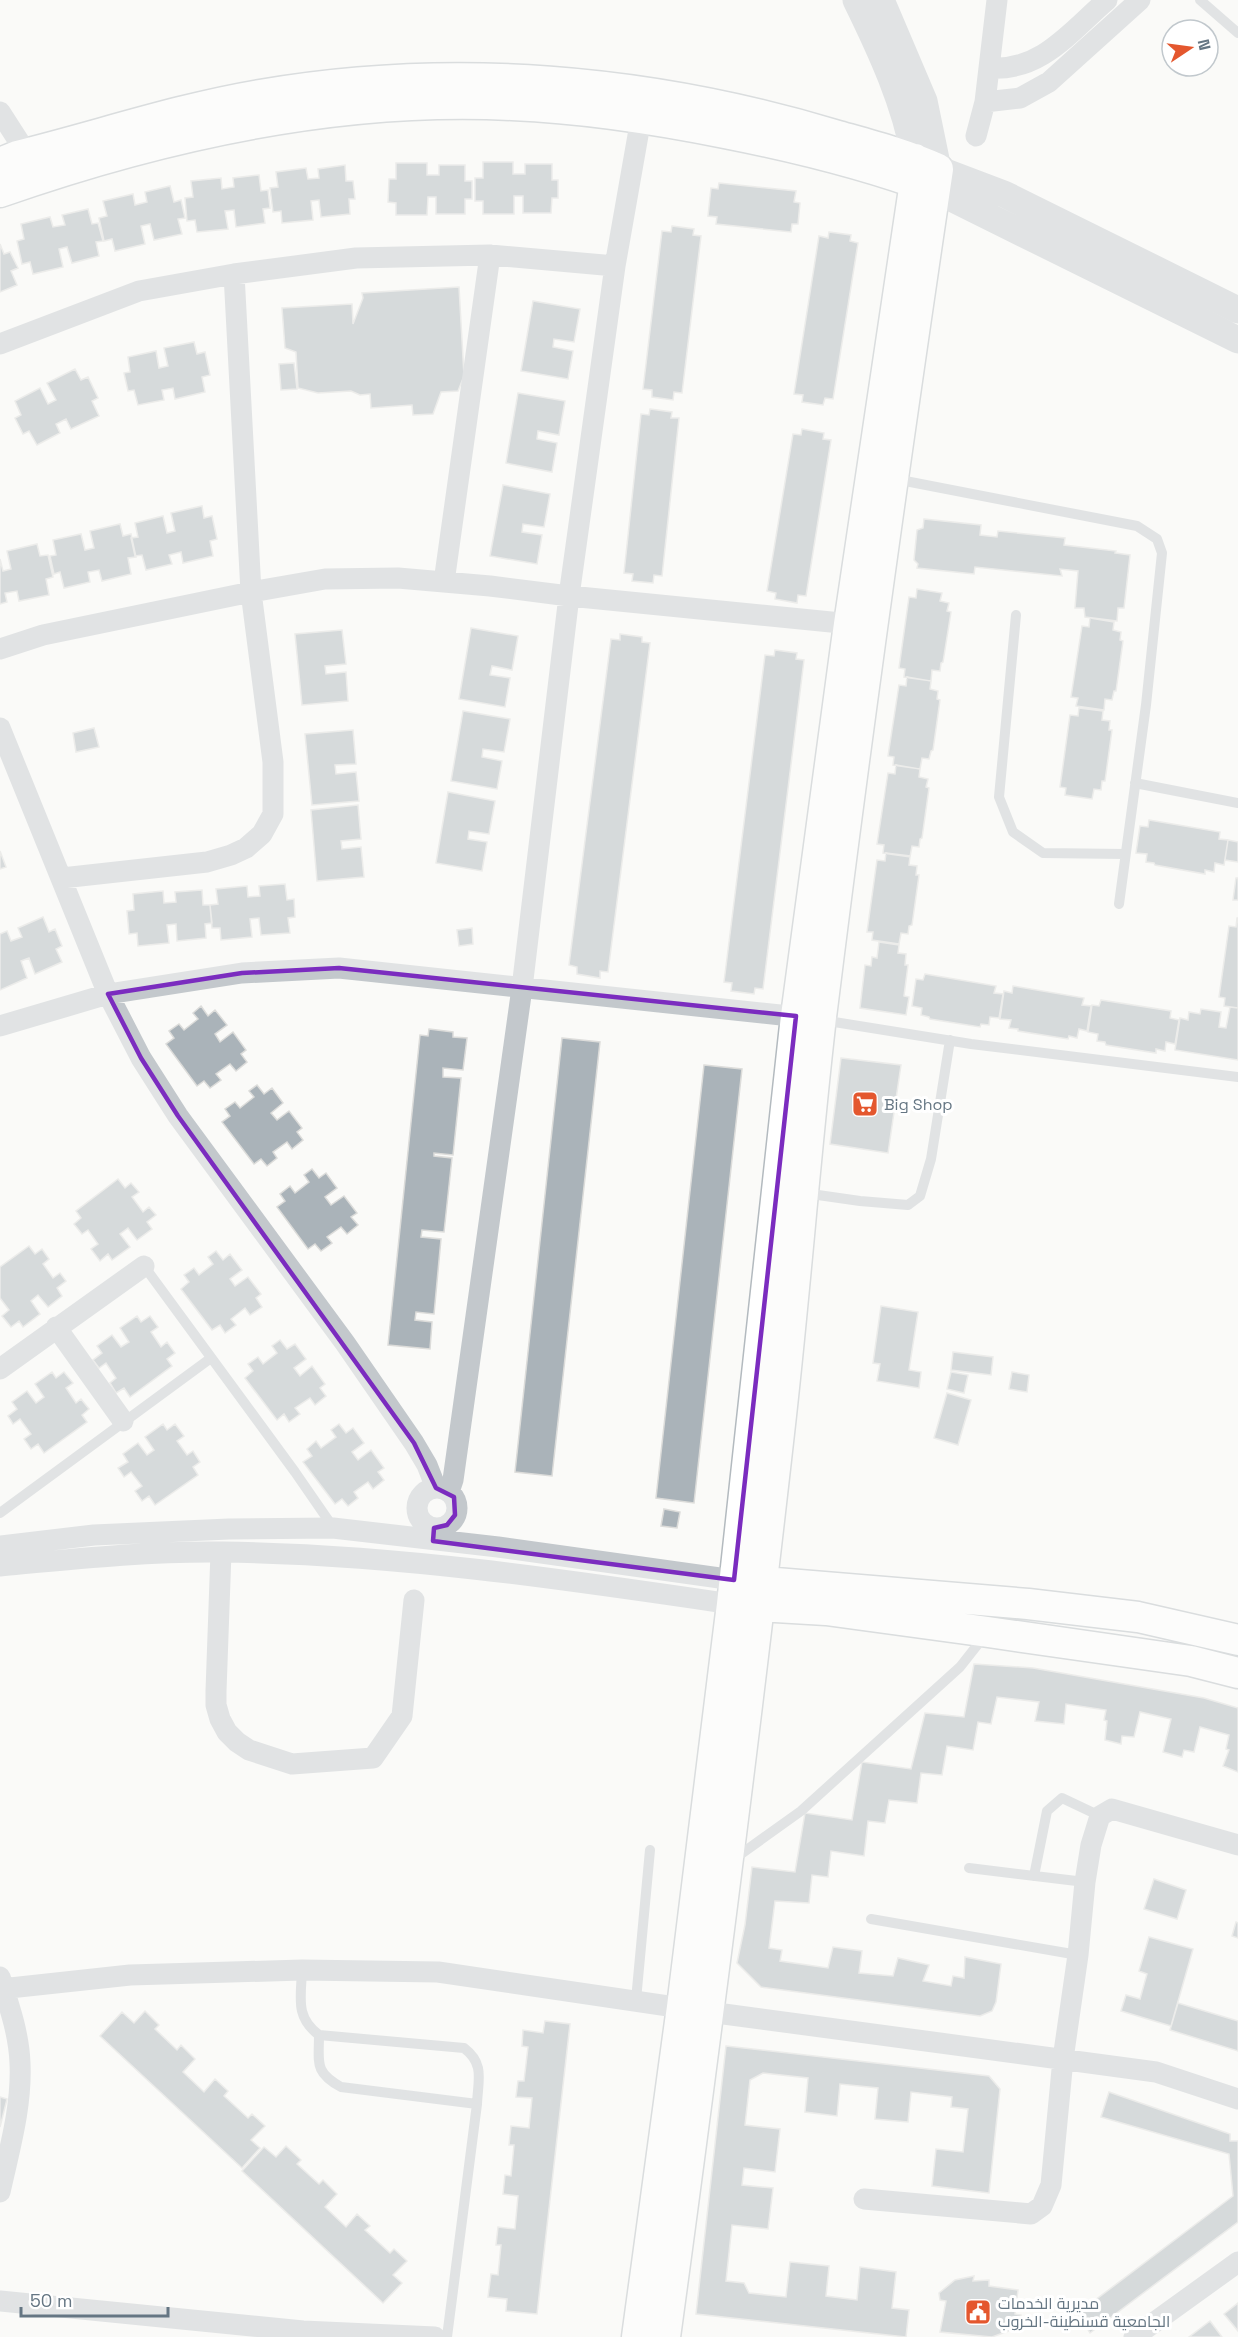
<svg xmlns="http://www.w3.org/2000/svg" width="1238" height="2337" font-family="'Space Grotesk',Cairo,sans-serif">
<rect width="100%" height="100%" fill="#fafaf8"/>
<!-- building -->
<path fill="#aab3b9" stroke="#dcdcda" stroke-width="1.5" d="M483 162H513V174H525V164H552V180H558V198H552L551 213H523V196H514V214H483V201H475V178H483Z
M396 163H427V175H439V165H465V181H472V199H465V214H436V197H428L427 215H396V203L388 202 389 179H396Z
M345 165 346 181H353L355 199H349L350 214 321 217 319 200 311 201 313 220 282 223 281 211 273 212 270 188 278 187 276 172 306 168 308 179 319 178 318 169Z
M259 175 261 191 268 190 270 208 263 209 265 223 236 227 234 210 225 211 228 229 197 232 195 220 187 221 185 198 193 197 191 181 221 178 222 189 234 187 233 178Z
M719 183 796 191 794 202 800 203 798 224H792L791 232 716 224 717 217 708 216 711 188 718 189Z
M170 186 174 202 181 200 185 218 178 219 182 234 154 240 150 224 141 226 145 244 115 251 112 239 104 241 99 218 107 216 103 201 133 194 135 205 147 202 145 192Z
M88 209 92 224 98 223 103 241 96 242 99 256 72 263 67 247 59 249 63 267 33 274 30 262 22 264 17 241 24 239 21 224 50 217 53 227 65 225 62 215Z
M672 226 694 229 693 235 701 236 682 393 674 392 673 400 652 397V390L643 389 662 231 671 232Z
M829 232 851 235 850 241 858 243 833 399 825 398 823 405 802 402 803 395 794 394 819 236 828 238Z
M0 244 4 254 10 252 18 268 11 271 17 285 0 292Z
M459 287 464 376 458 391 441 392 433 414 413 415 412 405 371 408 370 394 360 395 351 391 318 393 298 388 296 352 285 348 282 308 352 304 353 324 363 298 362 293Z
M533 301 580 309 574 342 554 339 553 347 573 351 568 379 521 371Z
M194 342 197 354 205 352 210 375 202 377 205 392 175 399 173 388 162 390 164 400 138 405 134 390 128 391 124 373 130 372 128 357 156 351 159 368 168 366 164 348Z
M294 363 297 389 281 390 279 364Z
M75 369 81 380 88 377 98 398 92 401 99 416 71 429 66 419 56 424 60 433 37 445 29 431 23 434 15 418 21 415 15 401 40 388 48 404 56 400 47 383Z
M518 393 565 401 559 435 538 431 537 439 557 443 552 472 506 463Z
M650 409 672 412 671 418H679L662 576 654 575 653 583 632 581 633 574 624 573 641 414 649 415Z
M802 429 824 433 823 439 831 440 806 596 798 595 797 603 775 599 776 593 767 591 793 434 801 435Z
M503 485 550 494 544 527 523 524 522 532 542 535 537 564 490 556Z
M202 506 204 518 212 516 217 539 210 541 213 556 183 563 181 552 169 555 172 564 146 570 142 555 135 556 131 538 138 537 135 523 163 516 167 533 175 531 171 513Z
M924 519 981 525 980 535 997 537 998 531 1065 538 1064 545 1116 551 1115 553 1130 555 1124 608H1118L1117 621 1085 617 1084 608H1075L1078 571 1060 569 1062 576 975 567 974 574 917 568 918 564 914 560 917 530 923 528Z
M120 524 123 536 131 534 136 557 128 558 131 574 102 581 99 570 88 572 90 582 64 588 60 572 54 574 50 556 56 555 53 540 81 534 85 550 94 548 90 531Z
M37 544 40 556 48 555 53 577 46 579 49 595 19 601 17 591 5 593 7 602 0 604V559L3 571 11 569 7 551Z
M917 589 942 593 940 601 949 603 947 611 951 612 943 662 941 663 940 671 932 670 931 681 904 677 905 669 899 668 909 597 916 598Z
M1090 618 1114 622 1113 630 1121 632 1120 640 1123 641 1116 691H1114L1112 700 1105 699 1104 710 1076 706 1078 698 1071 697 1082 626 1089 627Z
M471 628 518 636 512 670 492 666 490 675 510 678 505 707 459 699Z
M342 630 346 664 325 666 326 674 346 672 348 701 302 705 295 634Z
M620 634 642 637V642L650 643 608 972 600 971V978L577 974V967L569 965 611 639 620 640Z
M775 650 797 653 796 659 804 660 763 989 755 988 754 994 731 991 732 983 724 982 765 655 774 656Z
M907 677 931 681 930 689 938 691 937 699 940 700 933 750 931 751 929 759 922 758 920 769 893 765 894 757 888 756 899 685 906 686Z
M1079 708 1103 711 1102 720 1110 721 1109 730H1112L1105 781H1102L1101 790 1094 789 1092 799 1065 795 1066 788 1060 787 1070 715 1078 716Z
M463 711 510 719 504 752 483 749 482 757 502 761 497 789 451 781Z
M94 728 99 747 76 752 73 733Z
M353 730 356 764 335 765 336 774 356 772 359 801 312 805 305 734Z
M896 765 920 769 919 777 928 779 926 787 929 788 922 838 920 839 919 847 912 846 910 857 883 853 884 845 877 844 888 773 895 774Z
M448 792 495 801 489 834 469 831 468 839 487 842 482 871 436 863Z
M358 805 361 839 341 841 342 849 361 847 364 877 317 881 311 810Z
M1149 820 1220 832 1219 839 1228 840 1224 865 1215 863 1214 872 1205 870V874L1155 865 1154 863 1146 862 1147 854 1136 853 1140 826 1148 827Z
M1228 840 1238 842V862L1225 860Z
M0 851 6 867 0 869Z
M886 853 910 856 909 865 917 866 916 875H919L912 925 909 926 908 934 901 933 899 944 872 940 873 932H867L877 860 885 861Z
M1236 878H1238V900H1233Z
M285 884 287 900 294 899 295 917 288 918 290 933 261 935 259 918 250 919 252 937 221 940 220 928H212L210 905 218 904 216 889 247 886 248 897 260 896 259 886Z
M202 890 203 905H210L212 923 205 924 206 938 177 941 176 924 167 925 169 943 138 946 137 933 129 934 127 911 134 910 133 894 163 891 164 903 176 902 175 892Z
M43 917 49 932 55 929 62 946 56 949 62 962 35 974 29 958 21 961 27 978 0 990V934L7 931 11 941 22 937 18 928Z
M1237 918H1238V1008L1224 1006 1225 998 1219 997 1229 926 1236 927Z
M472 928 473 944 459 946 457 930Z
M879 942 899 945 898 953 906 954 905 965H908L904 996 909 997 906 1015 860 1008 865 965 871 966 872 957 877 958Z
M925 974 996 986 994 993 1003 994 999 1018 990 1017 989 1025 981 1024 980 1027 930 1019 929 1017 921 1015 922 1008 912 1006 916 979 923 980Z
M1013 986 1084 998 1082 1005 1091 1006 1087 1031 1079 1029 1077 1038 1069 1036 1068 1039 1018 1031V1029L1009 1028 1011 1020 1000 1019 1004 991 1012 993Z
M1101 1000 1171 1011 1170 1018 1179 1020 1175 1044 1166 1042 1165 1051 1156 1049V1053L1106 1045 1105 1042 1097 1041 1098 1034 1088 1032 1092 1005 1099 1006Z
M201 1006 208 1016 215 1010 227 1025 215 1034 220 1042 233 1032 246 1050 241 1054 247 1062 236 1071 230 1064 216 1074 221 1080 210 1088 204 1081 197 1086 166 1044 174 1038 169 1031 179 1024 184 1030 198 1019 193 1013Z
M1230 1007 1238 1008V1060L1175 1050 1180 1018 1188 1020 1189 1012 1200 1014 1201 1009 1221 1012 1219 1027 1226 1028Z
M429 1029 453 1032V1037L467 1038 463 1070 443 1068V1077L461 1078 453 1155 434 1153V1156L452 1158 444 1232 422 1230 421 1237 441 1239 434 1314 416 1312 415 1320 432 1322 430 1349 388 1345 420 1035 428 1036Z
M562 1038 600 1042 552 1476 515 1472Z
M841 1058 901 1065 888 1153 830 1144Z
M704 1065 742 1069 694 1503 656 1498Z
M257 1085 264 1094 272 1088 283 1103 271 1113 277 1120 289 1111 302 1128 297 1132 303 1140 292 1149 287 1142 273 1152 277 1158 267 1166 261 1159 254 1164 222 1122 230 1116 225 1109 235 1102 240 1108 254 1097 249 1091Z
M312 1169 319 1178 326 1173 337 1188 325 1197 331 1205 344 1196 357 1213 351 1217 358 1225 347 1234 341 1227 327 1237 332 1243 321 1251 315 1244 308 1249 277 1207 285 1201 280 1194 290 1186 295 1193 309 1182 304 1175Z
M118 1179 125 1188 131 1183 139 1192 132 1197 143 1212 149 1207 156 1215 147 1222 152 1229 137 1240 128 1228 120 1234 130 1247 112 1260 108 1254 100 1261 91 1249 98 1244 88 1230 82 1234 74 1224 81 1218 76 1211Z
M29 1246 35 1254 42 1249 49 1259 43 1264 53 1278 60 1273 66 1281 57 1288 62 1296 48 1307 38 1295 31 1301 40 1314 23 1327 19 1321 11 1327 2 1316 9 1310 0 1298V1267Z
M216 1251 223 1260 230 1254 242 1270 230 1279 235 1286 248 1277 261 1294 256 1298 262 1307 250 1315 245 1308 231 1319 236 1325 225 1333 220 1325 212 1330 181 1289 189 1282 184 1275 194 1268 199 1275 213 1264 208 1257Z
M881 1306 918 1312 909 1370 921 1372 919 1388 877 1381 880 1364 873 1363Z
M137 1316 141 1322 150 1316 158 1327 151 1332 161 1347 167 1342 175 1353 167 1359 172 1366 130 1397 124 1388 116 1393 110 1383 116 1378 106 1363 99 1368 93 1360 102 1353 97 1346 112 1335 121 1347 129 1342 120 1328Z
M280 1340 287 1349 295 1344 306 1359 294 1368 300 1376 312 1366 325 1384 320 1388 326 1396 315 1405 310 1398 295 1408 300 1414 289 1422 284 1414 277 1420 245 1378 253 1371 248 1364 258 1357 263 1364 277 1353 272 1346Z
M953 1352 993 1357 991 1375 951 1370Z
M52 1372 56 1378 64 1372 73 1383 66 1388 76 1403 81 1399 89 1409 82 1415 87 1422 44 1453 38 1444 31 1449 24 1439 31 1434 20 1419 13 1424 8 1416 17 1409 12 1402 27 1391 36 1403 44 1397 35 1384Z
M951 1372 968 1375 964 1393 947 1389Z
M1012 1372 1029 1375 1027 1392 1009 1389Z
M947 1393 971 1400 958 1445 934 1438Z
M163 1424 167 1430 175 1424 184 1436 177 1441 187 1455 193 1451 200 1462 193 1467 198 1475 155 1505 149 1496 142 1501 135 1491 142 1486 131 1472 124 1477 118 1468 128 1462 123 1454 138 1443 147 1455 154 1450 145 1437Z
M339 1424 346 1433 353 1428 364 1443 352 1452 358 1460 371 1450 384 1468 378 1472 384 1480 373 1489 368 1482 354 1492 358 1498 348 1506 342 1499 335 1504 303 1462 312 1456 307 1449 316 1441 321 1448 336 1437 331 1430Z
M664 1509 680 1512 677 1528 661 1526Z
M974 1664 1033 1668 1204 1698 1238 1708V1772L1223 1766 1229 1750 1226 1749 1229 1735 1200 1727 1194 1752 1184 1750 1182 1757 1163 1752 1171 1719 1140 1712 1134 1737 1122 1736 1121 1744 1105 1740 1107 1721 1104 1720 1106 1710 1066 1704 1064 1724 1035 1721 1039 1702 997 1697 991 1724 978 1722 973 1750 947 1746 942 1775 921 1773 917 1803 889 1800 885 1823 868 1821 864 1856 831 1851 828 1877 812 1875 809 1903 775 1901 769 1948 782 1950 780 1961 828 1968 833 1947 862 1951 859 1973 893 1976 898 1958 929 1965 923 1981 951 1986 953 1976 964 1978 965 1957 1001 1964 996 2002 992 2011 980 2016 761 1987 737 1963 745 1925 752 1867 795 1872 805 1813 852 1820 862 1762 911 1769 925 1713 964 1717Z
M1154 1879 1186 1890 1177 1919 1144 1909Z
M1236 1922 1238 1923V1938L1232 1936Z
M1149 1937 1193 1949 1171 2026 1121 2011 1126 1995 1140 1999 1147 1974 1139 1971Z
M1178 2003 1238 2021V2051L1170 2030Z
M145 2011 159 2025 155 2029 177 2050 181 2045 195 2059 183 2072 204 2092 215 2079 228 2091 224 2096 248 2118 252 2114 265 2126 251 2140 260 2148 242 2168 100 2036 122 2012 134 2023Z
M545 2021 570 2024 537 2314 506 2311 507 2299 488 2297 491 2274 498 2275 501 2245H496L498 2227 515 2229 518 2196 503 2194 505 2175 511 2176 514 2145H509L511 2126 529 2128 532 2098 516 2097 518 2081H524L528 2047 522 2046 523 2030 543 2033Z
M726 2046 989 2076 1000 2089 989 2193 932 2186 936 2149 963 2152 968 2109 951 2107 952 2097 911 2092 908 2122 875 2119 878 2088 840 2084 837 2116 805 2112 808 2078 763 2073 750 2080 745 2125 780 2129 775 2172 744 2168 742 2185 773 2188 768 2229 732 2225 726 2281 744 2283 749 2293 786 2297 790 2262 829 2266 826 2296 857 2300 860 2267 896 2272 892 2308 909 2310 906 2337 696 2314Z
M1109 2092 1230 2134V2141H1238V2222L1090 2333 1078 2313 1233 2196 1229 2154 1101 2117Z
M0 2097 7 2099 0 2127Z
M286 2146 301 2160 297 2164 319 2184 323 2180 337 2194 325 2207 346 2227 357 2214 370 2226 365 2230 390 2253 394 2249 407 2261 393 2275 402 2283 383 2303 242 2171 264 2147 276 2157Z
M974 2276 973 2281 989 2280V2286L1018 2290 1015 2314 1021 2315 1019 2323 1014 2329 992 2337 940 2332 946 2301 940 2300 939 2293 955 2280Z
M1238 2303V2331L1224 2314Z
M1210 2321 1222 2337H1189Z"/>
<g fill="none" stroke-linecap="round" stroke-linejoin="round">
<defs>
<path id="secondary" d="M0 163 17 156C98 136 177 109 260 95 452 62 649 79 835 135 870 145 905 154 938 169 896 451 856 734 821 1017 805 1155 795 1294 779 1433 745 1735 706 2036 665 2337
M0 192C163 135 338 96 512 105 584 108 655 119 725 133 796 147 866 164 933 189
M741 1580 1028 1604 1138 1617 1238 1640
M741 1605 826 1610 988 1632 1191 1661 1238 1673
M637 2337 682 2007 732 1604 796 1016 849 624 915 182V159"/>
</defs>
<!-- secondary casing -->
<use href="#secondary" stroke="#b3babf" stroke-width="33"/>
<!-- service -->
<path stroke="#c3c8cc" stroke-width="10" d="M1200 0 1238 33
M895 479 1137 526 1157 539 1162 553 1146 705 1119 904
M1016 615 999 797 1013 832 1043 853 1125 854
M1135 783 1238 803
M822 1020 971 1044 1238 1077
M804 1193 860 1201 908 1205 920 1196 931 1159 950 1040
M144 1266 295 1472 333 1527
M0 1513 211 1358
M734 1859 801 1811 960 1667 986 1634
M969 1868 1085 1882
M1034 1876 1047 1811 1062 1798 1100 1816
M871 1919 1078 1955
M302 1970C301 1998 295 2017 319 2035L464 2048C485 2064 478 2080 477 2104L447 2337
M636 2000 650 1850
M319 2035C319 2063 314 2072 341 2087L477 2104"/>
<!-- minor -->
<path stroke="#c3c8cc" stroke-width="21" d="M989 68C1041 72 1071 31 1107 0
M985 102 1020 98 1049 82 1140 0
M0 112 27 154
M976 136 985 102 997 0
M0 344 139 291 234 274 356 258 490 255 615 266
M444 582 490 255
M0 649 43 635 251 592 325 579 398 578 490 586 569 596 861 625
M0 728 108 994 141 1058 178 1116 345 1343 414 1443 427 1465 436 1488
M62 878 207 862 231 855 246 848 262 834 273 814V762L251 592 234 274
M0 1026 108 994 242 973 339 968 809 1018
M56 1327 123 1421
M0 1369 144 1266
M417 1508a20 20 0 1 1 40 0a20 20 0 1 1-40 0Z
M449 1492 453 1480 522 988 569 596 615 266 643 107
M0 1546 94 1535 229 1529 333 1528 498 1547 734 1580
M221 1552 216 1691V1705L220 1719 227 1732 237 1742 249 1750 292 1764 373 1758 402 1716 414 1600
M0 1566C74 1559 148 1551 222 1552 393 1554 562 1579 732 1604
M0 1977C9 2005 19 2034 20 2063 22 2107 9 2151 0 2192
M0 1989 130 1975 302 1970 438 1972 709 2012 1156 2072 1238 2099
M864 2199 1031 2214 1042 2206 1051 2185 1063 2059 1078 1955 1085 1882 1091 1845 1100 1816 1112 1809 1238 1845
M0 2301 303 2331 435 2337
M1134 2337 1238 2262"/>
<!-- tertiary -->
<path stroke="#c3c8cc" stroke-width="27" d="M856 0C881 51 905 103 915 159
M881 0 924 101 938 169 1004 194 1238 310
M935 190 1238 340"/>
<!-- secondary -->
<use href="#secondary" stroke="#fff" stroke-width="30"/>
</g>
<!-- marked area -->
<path d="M0 0H1238V2337H0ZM339 968 796 1016 734 1580 433 1541 434 1528 447 1525 455 1515 454 1497 436 1488 414 1443 178 1116 141 1058 108 994 242 973Z" fill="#fafaf8" fill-opacity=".55" fill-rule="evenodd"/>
<path fill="none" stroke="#7b2cbf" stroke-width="4.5" stroke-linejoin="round" d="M339 968 796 1016 734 1580 433 1541 434 1528 447 1525 455 1515 454 1497 436 1488 414 1443 178 1116 141 1058 108 994 242 973Z"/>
<!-- icons -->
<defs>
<symbol id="supermarket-square" viewBox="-11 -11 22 22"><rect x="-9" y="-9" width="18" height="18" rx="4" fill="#e4572e" stroke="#fff"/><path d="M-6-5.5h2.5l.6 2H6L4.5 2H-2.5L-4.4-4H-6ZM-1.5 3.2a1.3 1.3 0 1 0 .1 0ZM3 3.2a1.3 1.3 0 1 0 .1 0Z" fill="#fff"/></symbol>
<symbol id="civic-square" viewBox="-11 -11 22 22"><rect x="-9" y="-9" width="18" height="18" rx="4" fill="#e4572e" stroke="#fff"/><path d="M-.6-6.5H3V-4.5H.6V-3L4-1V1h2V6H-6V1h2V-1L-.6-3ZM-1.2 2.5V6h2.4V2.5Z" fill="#fff"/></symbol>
</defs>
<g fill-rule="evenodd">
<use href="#supermarket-square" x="850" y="1089" width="30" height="30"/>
<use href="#civic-square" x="963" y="2297" width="30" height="30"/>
</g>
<g text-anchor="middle" stroke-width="6" stroke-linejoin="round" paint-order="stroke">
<!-- poi labels -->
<g font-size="16" fill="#657683" stroke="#fff" text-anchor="start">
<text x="884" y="1110">Big Shop</text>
<text x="998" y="2309">مديرية الخدمات<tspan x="998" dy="18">الجامعية قسنطينة-الخروب</tspan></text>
</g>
</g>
<!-- north arrow -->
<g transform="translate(1190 48) rotate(77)"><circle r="28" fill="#ffffff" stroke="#c1c8cd" stroke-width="1.5"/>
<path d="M0-4.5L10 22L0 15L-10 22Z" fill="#e4572e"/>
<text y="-9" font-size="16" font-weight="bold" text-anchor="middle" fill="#657683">N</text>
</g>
<!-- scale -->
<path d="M21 2307v9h147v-9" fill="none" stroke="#657683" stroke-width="3"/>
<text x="30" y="2307" font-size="18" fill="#657683" stroke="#ffffff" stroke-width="4.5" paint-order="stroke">50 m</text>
</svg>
